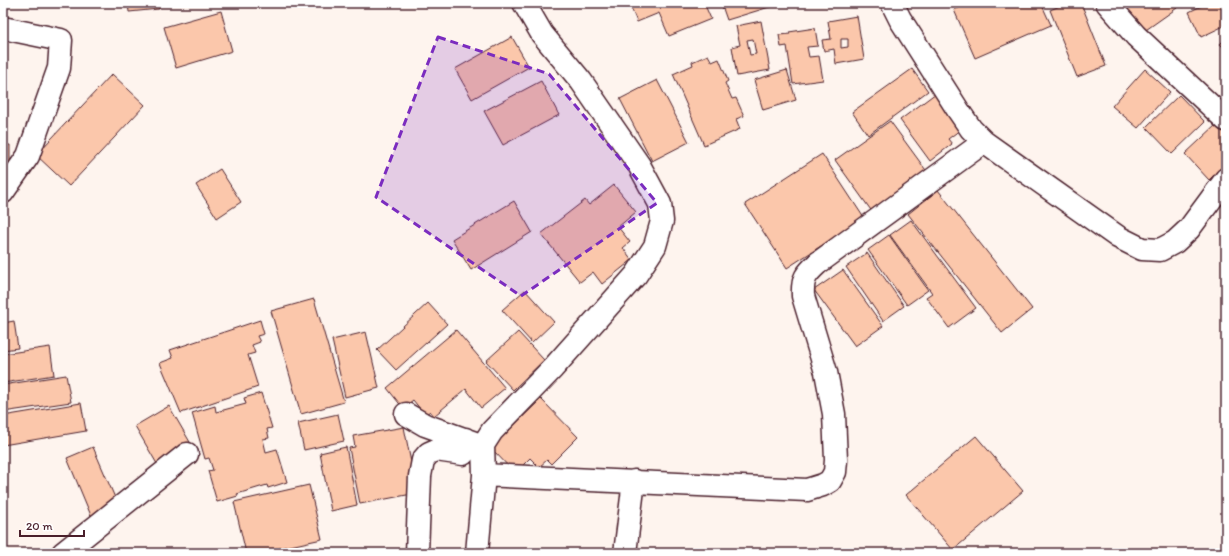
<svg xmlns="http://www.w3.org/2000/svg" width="1229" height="556" font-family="Itim,sans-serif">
<rect width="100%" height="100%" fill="#fef4ee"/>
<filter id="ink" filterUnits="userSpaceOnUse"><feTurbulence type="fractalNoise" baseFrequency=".025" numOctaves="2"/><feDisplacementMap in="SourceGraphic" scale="8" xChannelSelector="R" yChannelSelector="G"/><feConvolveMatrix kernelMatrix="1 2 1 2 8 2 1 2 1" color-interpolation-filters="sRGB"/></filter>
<g filter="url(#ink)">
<!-- building -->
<path fill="#fbc7ab" stroke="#4a1f2b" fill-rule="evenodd" d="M128 3H159V9L129 12Z
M629 3H704L711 19 669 36 659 13 637 22Z
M721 3H775L776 5 727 20Z
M969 3H1041L1051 25 975 58 954 10Z
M1067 3H1081L1106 66 1077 77 1050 10Z
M1123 3H1173L1177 8 1143 32Z
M1182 3H1192L1183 7Z
M1207 3H1226V25L1201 37 1189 12Z
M221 11 232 51 176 68 164 27Z
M857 16 864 59 836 64 834 49 824 51 822 40 831 39 828 21ZM841 39H848V47L841 48Z
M761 21 770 70 737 76 732 47 740 45 736 26ZM753 39 756 54 750 55 747 40Z
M815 28 818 46 807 47 809 57 819 56 823 80 793 84 787 46 781 47 779 35 790 34 789 32Z
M512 37 529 67 472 99 455 69Z
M1226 38V50L1220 44Z
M708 55 712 62 719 59 728 81 725 83 732 99 736 98 744 116 736 119 740 129 704 145 673 74 693 65 692 62Z
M912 69 928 91 868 135 852 112Z
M1145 69 1170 92 1138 128 1112 106Z
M787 70 796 100 763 110 754 80Z
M112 74 145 105 69 186 36 155Z
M657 80 689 142 652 161 620 99Z
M541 81 559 115 503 145 484 111Z
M940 90 964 127 948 139 952 144 930 161 900 120Z
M1179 95 1205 122 1172 154 1146 127Z
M890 121 928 173 873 213 835 160Z
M1217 124 1226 134V163L1209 180 1185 154Z
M3 145H10V167H3Z
M822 154 864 218 787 268 745 204Z
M220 169 241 202 217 218 196 185Z
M614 185 636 212 618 227 630 242 623 248 632 260 602 284 593 272 580 282 541 234 585 200 589 205Z
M938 190 1032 309 1002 333 908 214Z
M514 201 532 232 471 270 452 239Z
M911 220 976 308 949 328 926 297 932 293 890 235Z
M889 235 928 290 907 305 868 250Z
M867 253 904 306 883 321 846 267Z
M843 270 883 326 855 346 814 290Z
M525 290 554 322 532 343 502 310Z
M314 299 344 402 301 414 271 311Z
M428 303 447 324 396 370 377 350Z
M260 320 264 334 257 336 260 342 252 345 255 353 248 355 258 387 181 413 160 363 173 358 170 350Z
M14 321 18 348 3 350V323Z
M456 330 505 388 481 408 466 389 434 416 430 411 425 415 413 400 403 408 387 388Z
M366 332 379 388 345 397 332 340Z
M518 332 544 360 513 390 486 361Z
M50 347 54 375 3 383V354Z
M66 375 71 402 3 412V385Z
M261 393 272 428 267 429 269 438 263 439 266 452 277 449 287 482 268 488 267 485 237 494 238 496 217 502 208 471 213 470 209 458 205 459 192 413 215 406 216 412 246 404 244 398Z
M541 399 578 437 551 464 547 460 539 467 530 458 515 473 491 448Z
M81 403 86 431 3 445V416Z
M169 406 194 449 160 469 135 426Z
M338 414 344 441 304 450 298 423Z
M404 427 417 493 360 504 349 448 355 447 353 436Z
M976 436 1023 491 953 550 906 495Z
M93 447 119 507 92 518 67 458Z
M346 447 357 505 331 511 320 453Z
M309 485 322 539 258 553H246L234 502Z
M311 549 312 553H298Z"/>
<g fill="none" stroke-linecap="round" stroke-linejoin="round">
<defs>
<path id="minor" d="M892 3 900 19 958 110 971 129 984 142 1118 237 1142 249 1160 250 1175 242 1189 229 1226 179
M1107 3 1136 36 1226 120
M3 28 61 40 59 68 28 156 3 192
M406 414 425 425 478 444
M484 475 807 490 823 485 830 481 835 472 836 460 834 414 826 372 803 296C802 278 806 274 818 263L984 142
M63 553 187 454
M417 553 420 476 423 460 429 453 436 450 463 454 465 439
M477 553 484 475 483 445 492 431 553 368 636 275 655 246 662 221 660 204 639 165 581 81 542 34 524 3
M625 553 634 481"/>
</defs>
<!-- minor casing -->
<use href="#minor" stroke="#4a1f2b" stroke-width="25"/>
<!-- minor -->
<use href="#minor" stroke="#fff" stroke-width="22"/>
</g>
</g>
<!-- marked area -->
<path fill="#7b2cbf" fill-opacity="0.2" stroke="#7b2cbf" stroke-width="3" stroke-dasharray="8 5" stroke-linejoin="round" d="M438 37 549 74 657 203 521 296 376 197Z"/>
<!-- margin -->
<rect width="1229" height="556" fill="none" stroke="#fff" stroke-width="16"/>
<rect x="8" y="8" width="1213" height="540" fill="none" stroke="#4a1f2b" stroke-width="1.5" filter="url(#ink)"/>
<!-- scale -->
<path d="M20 530v6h64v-6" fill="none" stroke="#4a1f2b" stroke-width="2"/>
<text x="26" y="530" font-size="12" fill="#4a1f2b" stroke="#ffffff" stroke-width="3" paint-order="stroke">20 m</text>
</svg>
